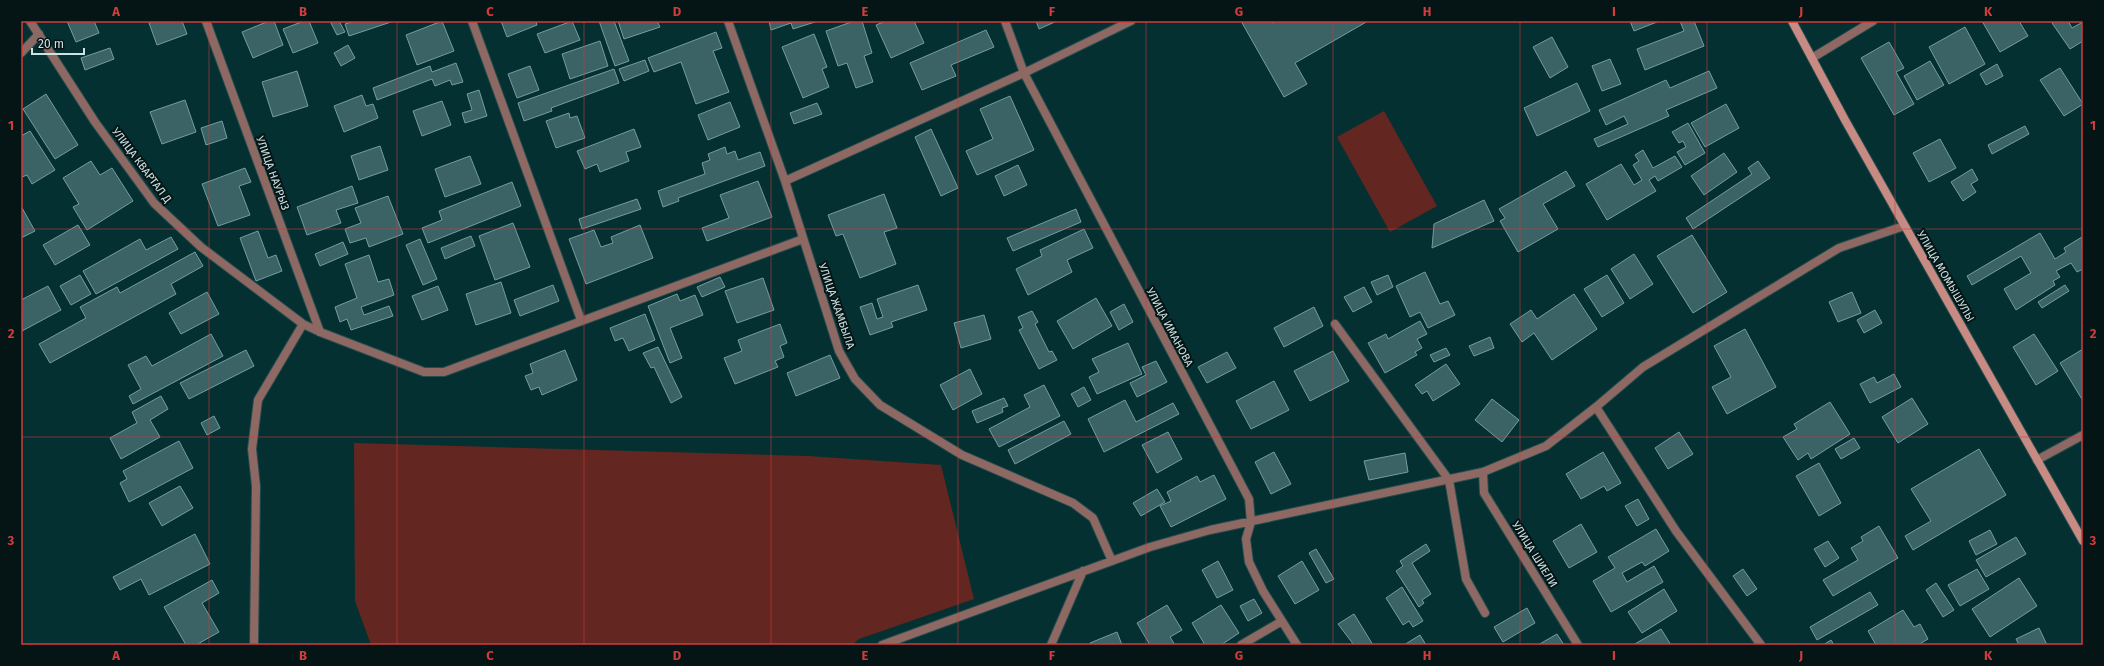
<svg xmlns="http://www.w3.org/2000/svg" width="2104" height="666" font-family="'Fira Sans',sans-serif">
<rect width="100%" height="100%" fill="#053032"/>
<!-- green -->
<path fill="#642620" d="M1384 111 1437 206 1390 232 1337 137Z
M354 443 808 456 941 465 974 599 859 639 852 645H371L355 601Z"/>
<!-- building -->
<path fill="#3b6365" stroke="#749d9f" d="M67 21H94L99 33 76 42Z
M155 21H182L187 34 157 45 149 23Z
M269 21H274L283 45 253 58 242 32Z
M304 21H309L318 43 293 53 283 29Z
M330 21H339L345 32 337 35Z
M355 21H394L349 36 345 24Z
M442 21 454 51 417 65 406 35Z
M501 21H536L537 25 507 37Z
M572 21 580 40 545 53 537 34Z
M599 21H614L629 61 615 66Z
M618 21H657L660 27 624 39Z
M769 21H818L793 29 791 23 771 30Z
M854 21H862L872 53 864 56 873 82 856 88 847 63 838 66 826 31Z
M886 21H914L924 43 891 58 876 25Z
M1036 21H1057L1039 29Z
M1241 21H1272L1273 23 1276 21H1368L1295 63 1307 84 1284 97Z
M1630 21H1657V22L1634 31Z
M1680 21H1694L1704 46 1645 70 1637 49 1684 31Z
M1982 21H2019L2028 36 2000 52Z
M2055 21H2068L2072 28 2083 22V41L2070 49 2052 23Z
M1965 27 1985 64 1949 84 1929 47Z
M986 30 994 47 951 65 956 76 922 90 910 63Z
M716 32 722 48 713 51 729 92 696 104 681 62 654 72 648 58Z
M814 34 827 67 822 69 829 87 803 98 782 47Z
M1552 37 1568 67 1550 78 1533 47Z
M600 41 608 66 570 79 562 54Z
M1889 42 1904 68 1896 72 1914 104 1894 115 1861 58Z
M348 45 355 58 341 66 334 53Z
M110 48 114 59 85 70 81 58Z
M1610 59 1621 84 1602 91 1592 66Z
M645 60 649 71 624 81 619 69Z
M1930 61 1944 85 1917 100 1904 76Z
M456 63 463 82 452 85 450 80 435 86 432 79 377 100 373 88 430 66 432 72Z
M1997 64 2003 76 1986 85 1980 74Z
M530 66 539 90 517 98 508 74Z
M2060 68 2083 104 2064 116 2040 80Z
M614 69 619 83 551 108 552 111 524 121 518 103Z
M297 71 308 106 273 117 262 82Z
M1709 71 1717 88 1666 110 1669 116 1598 147 1594 139 1628 124 1624 116 1606 125 1599 110 1666 80 1670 88Z
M1577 83 1590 111 1537 136 1524 108Z
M479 90 487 116 465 123 462 113 472 110 467 94Z
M46 94 78 145 55 159 23 109Z
M362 95 366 106 373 104 378 118 344 132 334 106Z
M1010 96 1034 150 977 175 966 151 993 139 980 109Z
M185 100 196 132 162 144 150 112Z
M442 101 451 125 422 136 413 111Z
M730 102 740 127 708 140 698 115Z
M817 103 822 114 794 124 790 113Z
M1726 104 1739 128 1705 147 1691 123Z
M569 113 570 118 577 116 585 138 556 148 546 121Z
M222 121 227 138 206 145 201 128Z
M1688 123 1705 153 1685 165 1677 152 1686 147 1683 141 1679 143 1672 132Z
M2025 126 2029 134 1992 154 1988 145Z
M634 129 641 147 626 152 629 161 600 172 597 164 585 169 577 151Z
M931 129 958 188 941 196 915 137Z
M30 131 55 170 32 184 27 175 22 177 21 176V136Z
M1940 139 1956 168 1929 182 1913 153Z
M380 146 388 170 359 180 351 156Z
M725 147 727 154 735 151 738 160 760 152 765 166 678 198 679 201 663 207 658 191 705 174 702 163 710 160 708 154Z
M1643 150 1653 168 1675 156 1682 167 1658 181 1655 176 1649 180 1656 191 1607 220 1586 184 1621 164 1634 185 1642 180 1633 165 1639 161 1635 155Z
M1724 153 1737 172 1704 195 1691 176Z
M470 156 481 184 445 197 435 169Z
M91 161 100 175 112 168 133 201 87 230 73 207 79 204 63 178Z
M1758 161 1770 178 1693 229 1686 218 1752 174 1748 168Z
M1018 165 1027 185 1004 196 995 176Z
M245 168 251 182 239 186 250 215 218 226 202 184Z
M1972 169 1978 180 1971 184 1976 192 1963 201 1951 182Z
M1566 171 1575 186 1543 204 1558 229 1518 252 1500 221 1505 218 1499 209Z
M758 181 772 217 707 241 702 228 729 218 720 195Z
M512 182 521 206 428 243 422 228 442 220 439 211Z
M352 186 358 203 336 210 341 223 307 235 297 207Z
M884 194 897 228 884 232 896 264 860 278 843 234 836 236 828 215Z
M388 196 403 234 369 247 366 238 350 243 345 229 361 223 355 208Z
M637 199 641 209 582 229 579 219Z
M1484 200 1494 221 1432 248 1434 224Z
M21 206 35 231 21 238Z
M1076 209 1081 222 1013 251 1007 238Z
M513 223 530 267 495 280 479 236Z
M78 225 90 245 55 265 43 245Z
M640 225 653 258 586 284 569 239 594 230 601 247 613 243 611 237Z
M1084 229 1093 248 1067 260 1072 272 1028 295 1016 269 1042 256 1040 250Z
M258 231 268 258 276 255 282 271 256 281 240 238Z
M2040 233 2055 259 2066 252 2064 248 2082 237 2083 269 2077 272 2071 263 2056 271 2060 277 2053 281 2055 285 2016 310 2004 289 2031 273 2021 256 1972 285 1967 276Z
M1692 235 1727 292 1693 313 1657 256Z
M471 236 475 246 445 259 441 248Z
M171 237 178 249 96 294 83 271 140 239 146 250Z
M420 239 437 279 423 285 406 245Z
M343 242 348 254 320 266 315 254Z
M195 252 203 266 171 284 176 294 50 363 39 344 86 318 80 307 117 287 120 293Z
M1634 254 1653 284 1630 299 1611 269Z
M369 255 378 282 389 279 394 295 361 307 364 315 389 306 393 316 351 330 347 319 340 322 335 307 357 298 345 264Z
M1425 272 1440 304 1448 301 1455 315 1428 328 1420 312 1410 317 1396 286Z
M80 275 91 294 71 305 60 286Z
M1388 275 1393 287 1377 295 1371 282Z
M1607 275 1624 303 1602 317 1584 289Z
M720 277 725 287 702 297 697 287Z
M763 278 774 310 737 323 725 291Z
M501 282 511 313 476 325 466 294Z
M553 285 559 301 520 316 514 300Z
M918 285 927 310 891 322 893 327 870 335 860 307 872 303 877 319 883 317 877 299Z
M2065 285 2069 291 2042 308 2038 302Z
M48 286 61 310 22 331 21 300Z
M438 286 448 310 422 320 412 296Z
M1364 287 1372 302 1353 312 1344 297Z
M207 292 219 314 181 334 169 313Z
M1852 292 1861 313 1838 322 1829 302Z
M677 294 680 301 695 295 703 315 670 328 682 358 670 363 648 306Z
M1574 294 1597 329 1552 360 1534 333 1522 342 1510 324 1531 310 1537 319Z
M1096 298 1112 326 1073 349 1057 321Z
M1124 304 1133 322 1119 330 1110 312Z
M1314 307 1323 326 1284 347 1274 328Z
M1875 310 1882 323 1864 333 1857 320Z
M1032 311 1038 322 1035 324 1049 352 1052 351 1057 360 1039 369 1019 330 1023 328 1018 317Z
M645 314 655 340 629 351 623 338 615 341 610 328Z
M984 315 991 339 961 348 954 323Z
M1420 321 1427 334 1417 339 1422 348 1415 352 1417 355 1385 373 1368 343 1386 334 1388 339Z
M780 324 787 343 780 346 784 357 775 361 778 367 735 384 724 358 742 351 738 340Z
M1745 329 1776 387 1727 414 1712 387 1731 377 1714 346Z
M211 334 223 356 133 404 129 396 141 389 128 365 146 356 152 366Z
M2034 334 2058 371 2036 385 2013 347Z
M1490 337 1494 348 1474 356 1469 346Z
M1128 343 1142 374 1097 394 1089 377 1099 372 1092 359Z
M658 347 682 397 671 403 654 367 651 368 643 353Z
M1446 348 1450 355 1434 362 1430 355Z
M2083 349V401L2060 363Z
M246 350 254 366 189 399 180 383Z
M565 350 577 380 542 395 539 387 531 390 525 376 533 373 530 364Z
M1333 351 1349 381 1310 401 1294 371Z
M1227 352 1236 368 1207 383 1198 367Z
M830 355 840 378 796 396 787 373Z
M1156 361 1167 382 1137 397 1130 383 1146 375 1142 367Z
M1446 364 1460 384 1433 401 1427 391 1422 394 1415 385Z
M970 369 982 394 953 410 940 385Z
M1894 374 1901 387 1870 403 1860 384 1874 377 1877 383Z
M1274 381 1289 410 1251 429 1236 401Z
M1044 385 1060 416 999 447 989 429 1030 407 1024 395Z
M1084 387 1091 400 1078 407 1071 394Z
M161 396 168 409 150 420 160 437 121 459 110 438 137 423 132 412Z
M1004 398 1008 406 1002 408 1003 412 977 423 972 411Z
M1912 398 1928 424 1898 443 1882 417Z
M1492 399 1519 420 1502 442 1475 420Z
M1125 400 1136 422 1173 403 1179 414 1104 452 1088 419Z
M1830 402 1850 434 1811 459 1808 453 1798 460 1783 437 1797 429 1794 424Z
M214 416 220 428 207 435 201 423Z
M1064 421 1071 434 1015 464 1008 450Z
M1168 432 1182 459 1157 473 1142 445Z
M1679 432 1693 454 1668 469 1655 448Z
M1854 438 1860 448 1841 459 1835 449Z
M179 441 193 468 129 502 120 483 127 479 123 471Z
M1979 449 2006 495 1913 550 1905 536 1931 521 1911 489Z
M1274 452 1291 484 1271 494 1255 462Z
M1603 452 1621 483 1607 491 1604 486 1581 499 1566 474Z
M1405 453 1408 472 1369 480 1364 461Z
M1819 463 1841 503 1819 516 1796 476Z
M1214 475 1226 499 1171 527 1160 506 1171 501 1167 492 1197 476 1200 482Z
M180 486 193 508 162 526 149 503Z
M1157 489 1165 502 1141 516 1133 503Z
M1638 499 1649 519 1637 526 1625 506Z
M1581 524 1597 552 1569 568 1553 541Z
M1879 526 1898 558 1833 596 1823 580 1858 560 1851 548 1863 541 1861 537Z
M1656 529 1669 551 1645 566 1642 562 1622 573 1627 582 1654 566 1663 582 1611 612 1593 581 1615 568 1608 557Z
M1990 530 1997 544 1976 555 1969 541Z
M195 534 210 564 149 595 141 579 120 590 113 577Z
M2016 537 2026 554 1986 577 1976 560Z
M1828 541 1839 558 1825 567 1814 549Z
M1426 544 1430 551 1412 563 1431 594 1422 600 1424 603 1419 607 1396 571 1403 566 1400 561Z
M1316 549 1334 579 1326 583 1309 553Z
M1218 561 1233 590 1217 598 1202 570Z
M1302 561 1319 590 1295 604 1278 576Z
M1743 569 1757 589 1747 596 1733 576Z
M1977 569 1989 589 1960 606 1948 585Z
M2019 578 2037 606 1990 637 1972 609Z
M212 580 219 593 202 603 219 632 196 645H186L164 607Z
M1936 583 1954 610 1943 617 1926 590Z
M1402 587 1423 621 1413 627 1409 621 1403 625 1386 598Z
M1664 589 1677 611 1642 633 1628 612Z
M1870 592 1878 605 1817 640 1810 627Z
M1254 599 1262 613 1248 621 1240 606Z
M1167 605 1182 630 1170 637 1175 645H1150L1137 623Z
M1221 605 1239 633 1221 645H1205L1192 623Z
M1527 608 1535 623 1503 642 1494 627Z
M1903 610 1914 627 1920 624 1928 639 1918 645H1876L1868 631Z
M1354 614 1373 645H1354L1338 624Z
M2039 628 2047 645H2019L2016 639Z
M1661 629 1671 645H1633Z
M1117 632 1122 645H1091L1090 643Z
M1557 634 1564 645H1538Z
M1420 635 1426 645H1404Z
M1831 640 1834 645H1823Z"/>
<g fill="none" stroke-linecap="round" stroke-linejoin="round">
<defs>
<path id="street" d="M30 21 95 122 154 203 201 247 303 324 320 332 424 372H444L803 239
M206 21 320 332
M472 21 581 320
M728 21 785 181 839 351 855 379 880 405 962 455 1073 503 1093 518 1112 561
M1005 21 1024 73 1249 499 1251 522 1246 539 1249 562 1263 591 1297 645
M21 53 39 34
M1812 58 1873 21
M785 181 1024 73 1131 21
M1335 324 1449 480 1466 579 1485 613
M1596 407 1676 531 1761 645
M2037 460 2083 435
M1483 472 1484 493 1578 645
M254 645 256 486 252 449 258 400 303 324
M882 645 1150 547 1210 530 1483 472 1546 446 1596 407 1643 367 1839 248 1904 226
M1051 645 1083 571
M1241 645 1282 621"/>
<path id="secondary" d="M1792 21 1845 120 2083 541"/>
</defs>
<!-- street casing -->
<use href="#street" stroke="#254c4e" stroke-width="10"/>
<!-- secondary casing -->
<use href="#secondary" stroke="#254c4e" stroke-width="10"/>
<!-- street -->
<use href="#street" stroke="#8e6963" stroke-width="8"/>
<!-- secondary -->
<use href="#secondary" stroke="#c78b83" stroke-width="8"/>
</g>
<!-- grid -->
<path fill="none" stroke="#d53b3b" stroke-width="1" stroke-opacity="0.55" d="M209 21V645M397 21V645M584 21V645M771 21V645M958 21V645M1146 21V645M1333 21V645M1520 21V645M1707 21V645M1895 21V645M21 229H2083M21 437H2083"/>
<g text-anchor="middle" stroke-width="4" stroke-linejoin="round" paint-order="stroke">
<!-- street labels -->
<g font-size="11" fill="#cde2e3" stroke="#051516">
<text transform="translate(142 165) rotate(53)" y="4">УЛИЦА КВАРТАЛ Д</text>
<text transform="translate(273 173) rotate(70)" y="4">УЛИЦА НАУРЫЗ</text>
<text transform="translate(1946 276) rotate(60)" y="4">УЛИЦА МОМЫШУЛЫ</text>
<text transform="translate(837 306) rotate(71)" y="4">УЛИЦА ЖАМБЫЛА</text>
<text transform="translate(1170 327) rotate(62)" y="4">УЛИЦА ИМАНОВА</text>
<text transform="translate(1535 554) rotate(58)" y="4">УЛИЦА ШИЕЛИ</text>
</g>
</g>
<!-- border -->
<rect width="2104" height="666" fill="none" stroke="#051516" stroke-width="44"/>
<!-- scale -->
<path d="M32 48v6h52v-6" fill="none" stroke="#cde2e3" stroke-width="2"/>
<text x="38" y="48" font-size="12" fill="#cde2e3" stroke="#051516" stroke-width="3" paint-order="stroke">20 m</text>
<rect x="22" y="22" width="2060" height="622" fill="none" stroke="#d53b3b" stroke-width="1.5"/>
<g font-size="13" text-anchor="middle" font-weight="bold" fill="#d53b3b">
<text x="116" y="16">A</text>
<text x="303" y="16">B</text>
<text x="490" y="16">C</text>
<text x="677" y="16">D</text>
<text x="865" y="16">E</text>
<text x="1052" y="16">F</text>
<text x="1239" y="16">G</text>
<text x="1427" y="16">H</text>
<text x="1614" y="16">I</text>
<text x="1801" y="16">J</text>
<text x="1988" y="16">K</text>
<text x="11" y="130">1</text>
<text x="2093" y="130">1</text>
<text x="11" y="338">2</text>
<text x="2093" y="338">2</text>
<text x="11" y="545">3</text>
<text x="2093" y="545">3</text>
<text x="116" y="660">A</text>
<text x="303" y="660">B</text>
<text x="490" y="660">C</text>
<text x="677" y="660">D</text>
<text x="865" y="660">E</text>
<text x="1052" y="660">F</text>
<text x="1239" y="660">G</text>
<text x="1427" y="660">H</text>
<text x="1614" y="660">I</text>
<text x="1801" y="660">J</text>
<text x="1988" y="660">K</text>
</g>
</svg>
